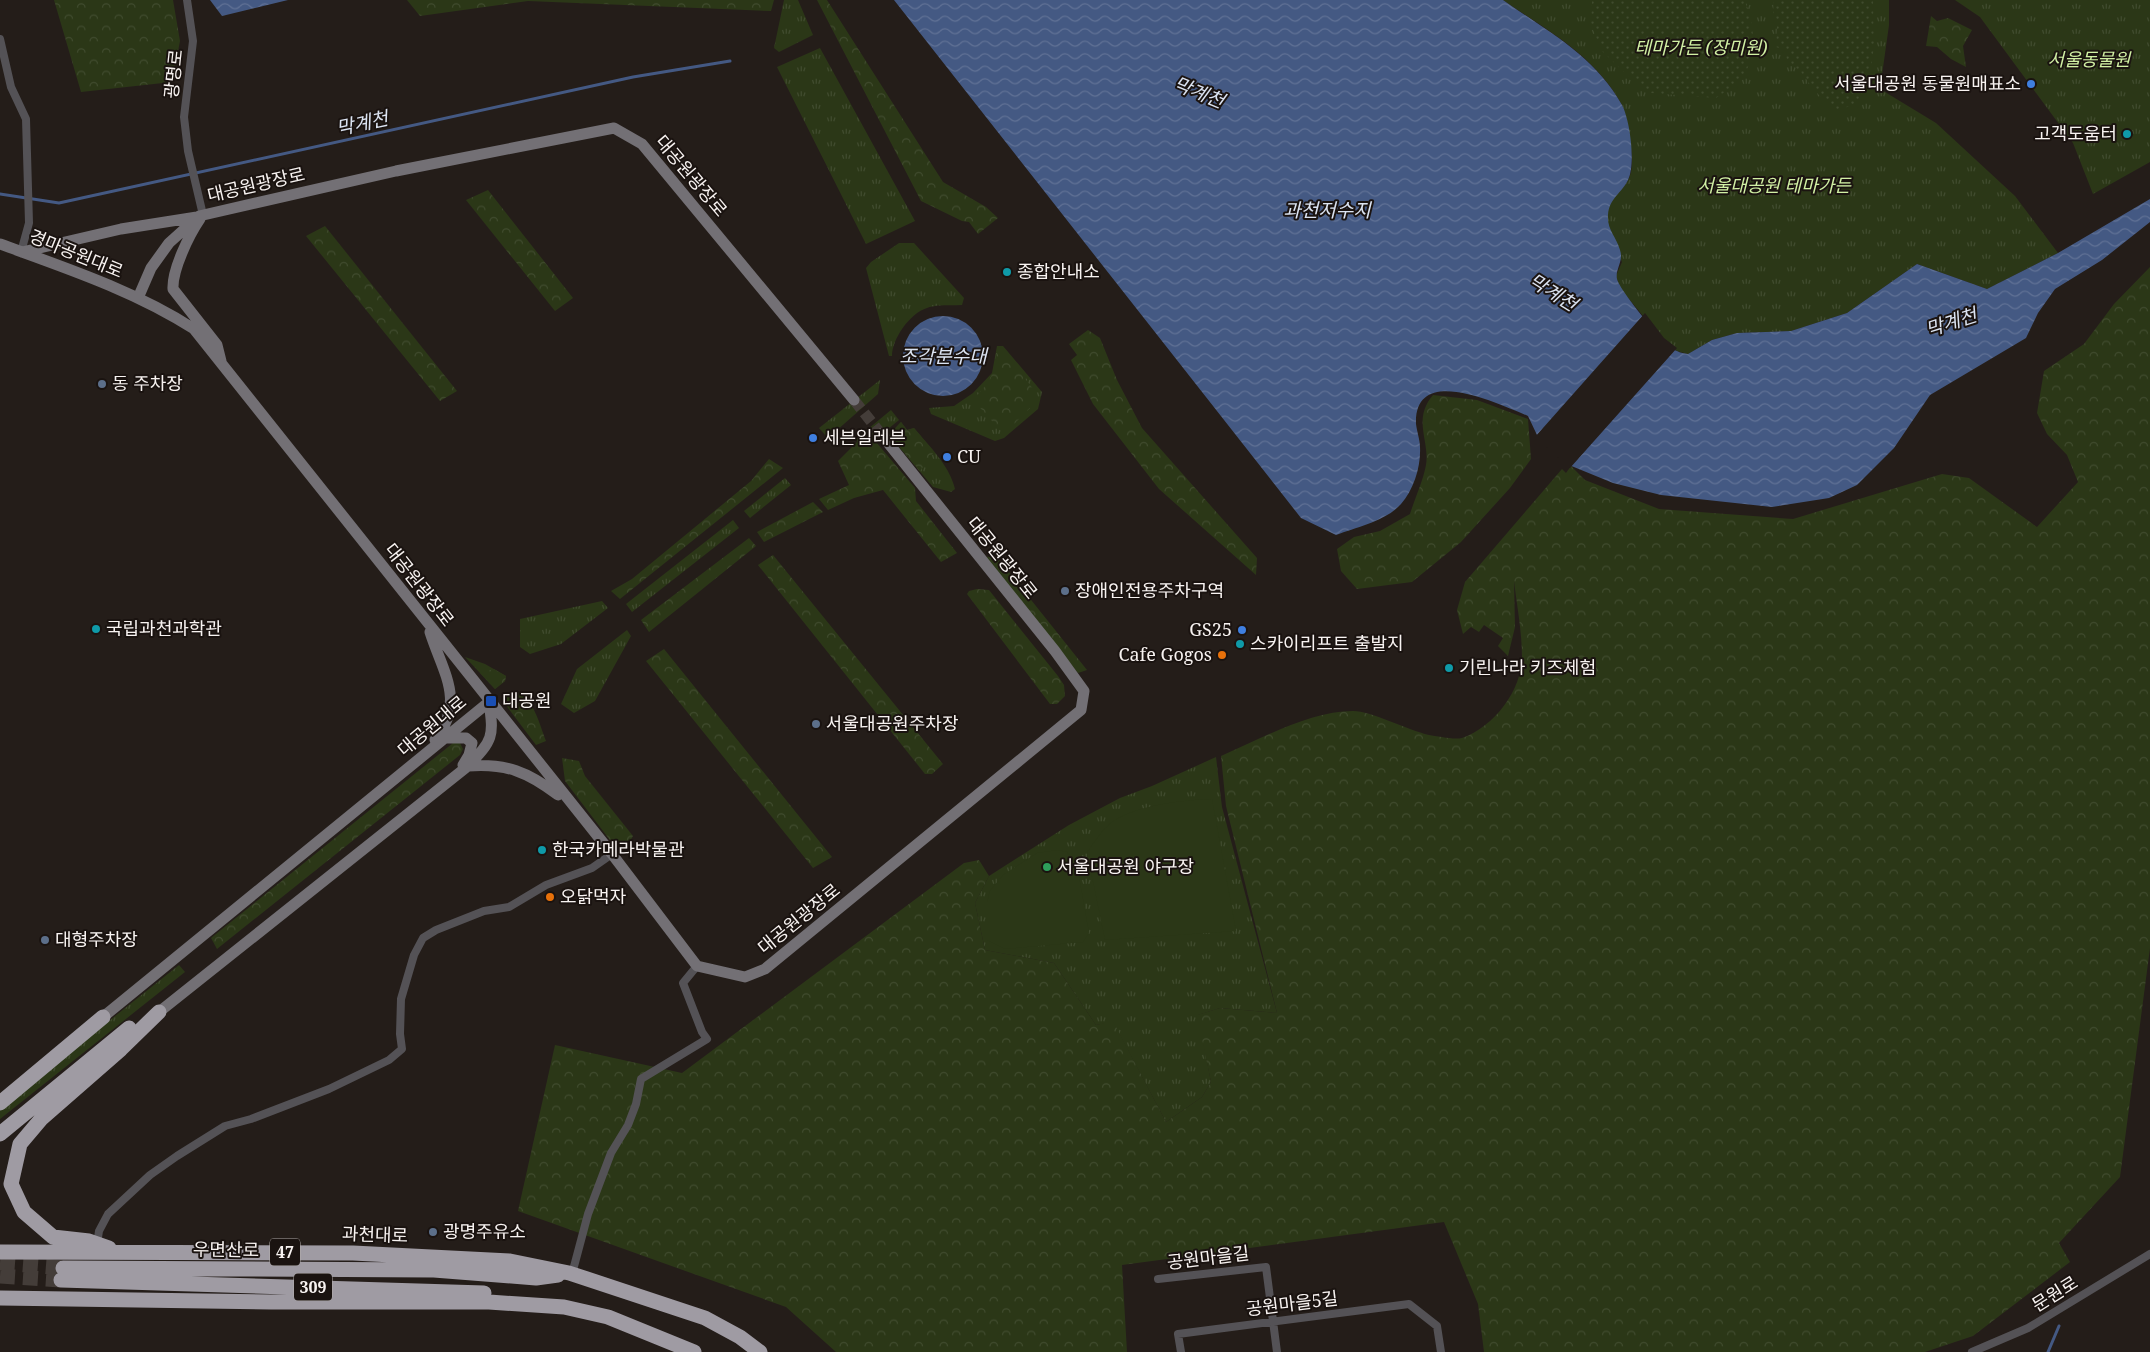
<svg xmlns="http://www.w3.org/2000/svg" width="2150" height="1352" font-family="'Noto Serif','Noto Sans KR',serif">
<defs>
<pattern id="grass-tufts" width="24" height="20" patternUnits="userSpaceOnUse" patternTransform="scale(1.25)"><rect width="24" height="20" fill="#2b3717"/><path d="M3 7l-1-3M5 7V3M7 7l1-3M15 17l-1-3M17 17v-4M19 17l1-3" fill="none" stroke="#404b2e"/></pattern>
<pattern id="forest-crowns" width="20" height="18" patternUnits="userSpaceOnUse" patternTransform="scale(1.25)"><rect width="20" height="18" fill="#2b3717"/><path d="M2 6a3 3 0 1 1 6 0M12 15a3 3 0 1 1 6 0" fill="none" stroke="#404b2e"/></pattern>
<pattern id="garden-dots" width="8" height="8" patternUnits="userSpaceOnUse" patternTransform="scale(1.25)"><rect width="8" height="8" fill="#2b3717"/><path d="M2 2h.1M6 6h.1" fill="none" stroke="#404b2e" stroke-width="1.8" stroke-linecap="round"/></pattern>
<pattern id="water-waves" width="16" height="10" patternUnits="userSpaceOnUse" patternTransform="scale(1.25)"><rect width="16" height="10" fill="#445983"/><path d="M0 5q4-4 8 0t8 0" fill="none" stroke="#607195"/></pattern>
</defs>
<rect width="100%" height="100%" fill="#241d19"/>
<!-- grass -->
<path fill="url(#grass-tufts)" d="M784 0H798L813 35 779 52 774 48Z
M1503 0H1889V25L1880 89 1936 123 2015 196 2058 253 1987 289 1917 264 1847 313 1791 331 1737 333 1712 340 1688 354 1677 351 1663 340 1620 288 1616 276 1622 262C1615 245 1602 223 1609 204 1613 194 1624 189 1628 180 1634 170 1632 153 1630 142 1629 130 1627 116 1622 105 1596 56 1547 30 1503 0Z
M1955 0H2150V162L2093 194 2073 143 1980 17Z
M820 48 915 221 866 244 777 67Z
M899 243H914L964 298 962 305C951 306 937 304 927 308 910 313 892 339 892 356H889L866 268 871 262Z
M997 346H1003L1042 392 1038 409 1004 438 995 441 931 414 929 408 954 406 973 393 992 373Z
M880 380 878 394 836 431 826 436 819 428Z
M891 410 899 420 872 442H857V438Z
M901 422 907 430 914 428C930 447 949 465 955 489L951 492 933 487 889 435Z
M785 478 791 485 750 518 744 511Z
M733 520 739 528 632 612 626 604Z
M602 601 608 608 561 644 530 654 520 647V619Z
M627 630 631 636 595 701 574 713 561 704 577 669Z
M465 657 485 664 506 676 505 681 495 689Z
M1216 757 1222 807 1277 1013 1220 1008 1198 1015 1211 1082 1202 1097 1166 1122 1113 1022 1096 1025 1054 963 985 950 975 903 989 876 1069 825 1120 798 1152 786Z
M179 965 185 972 0 1119V1108Z"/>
<!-- forest -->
<path fill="url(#forest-crowns)" d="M54 0H173L180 41 172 82 81 92Z
M407 0H774L771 11 528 1 420 16Z
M817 0H827L943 182 986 207 998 218 978 234 969 222 962 221 921 201Z
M1931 16 1937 21 1948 18 1972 30 1963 46 1966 67 1951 59 1937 47 1926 46Z
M488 190 573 298 555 311 466 200Z
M325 226 457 391 440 401 306 236Z
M2150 267V948L2120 1177 2059 1243 2070 1262 1973 1336 1925 1352H1484L1478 1304 1444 1222 1122 1265 1127 1352H836L786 1307 518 1211 555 1045 682 1073 964 863 979 860 989 876 975 903 985 950 1054 963 1096 1025 1113 1021 1166 1122 1202 1097 1211 1082 1197 1015 1220 1008 1277 1013 1226 806 1221 756C1260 739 1310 711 1353 711 1371 711 1408 730 1429 735 1437 736 1454 740 1462 738 1494 727 1522 690 1522 657 1522 632 1517 606 1514 581L1515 627 1508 656 1498 646 1503 638 1484 625 1479 632 1471 627 1463 634 1457 610 1465 582 1562 469 1566 473 1571 466 1585 480 1659 509 1793 519 1942 474 1969 478 2037 527 2078 482 2067 455 2047 434 2037 413 2044 371 2084 344 2114 304Z
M1088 330 1100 338 1117 380 1142 428 1257 558 1256 575 1159 489 1093 404 1071 360 1077 355 1069 344Z
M1004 352 1034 390 1033 405 1011 427 1001 431 973 400C987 385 996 374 996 353Z
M1433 395 1477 400 1528 419 1531 459 1510 488 1461 542 1412 582 1357 589 1341 571 1337 549 1354 537 1380 531 1410 514C1415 498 1423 481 1426 465 1430 440 1412 420 1433 395Z
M901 422 907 430 914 428 934 452 920 471 889 435Z
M857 442H876L915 488 916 501 957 553 941 562 883 490 854 498 828 510 819 499 849 485 838 461Z
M769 459 783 468 620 599 611 591 632 579 751 481Z
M813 502 823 512 764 542 757 532Z
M749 538 756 546 649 632 641 620Z
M773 555 943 764 932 774H925L758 565Z
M996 556 1087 670 1078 673 985 557Z
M977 589 989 590 1058 676 1064 685 1065 696 1057 704H1050L967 594 969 591Z
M664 649 832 857 813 868 646 661Z
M494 669 506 676 505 681 495 689 480 673Z
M513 691C532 692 540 726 546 741L536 745 502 700Z
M453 743H460L463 749 460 755 217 949 211 938Z
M562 758 579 761 585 776 633 836 626 848 619 852 565 781Z"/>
<!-- garden -->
<path fill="url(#garden-dots)" d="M1592 0H1744L1750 13 1753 35 1749 65 1741 81 1716 98 1651 93 1627 75 1601 50 1591 24Z
M1774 0H1873L1874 45 1871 70 1860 76 1862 94 1856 104 1835 111 1814 90 1801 72 1787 60 1785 50 1776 47 1777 26 1773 11Z"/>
<!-- pitch -->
<path fill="#2b3717" d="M1212 799 1236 931 1105 940 1087 852C1094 843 1102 829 1112 822 1136 805 1183 800 1212 799Z
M1058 850 1067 852 1077 865 1089 933 1083 942 1005 949 987 940V902L990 891 1003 875 1037 853Z"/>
<!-- water -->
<path fill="url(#water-waves)" d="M210 0H288L222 16Z
M894 0H1503C1547 31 1595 56 1622 105 1630 120 1636 164 1628 180 1622 193 1609 198 1608 215 1607 230 1616 236 1620 250 1624 261 1615 269 1617 279 1620 291 1665 346 1677 351 1680 353 1685 353 1688 354L1712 340 1737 333 1791 331 1847 313 1917 264 1987 289 2058 253 2150 199V222L2102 260 2055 289 2038 313 2026 338 1930 395 1894 448 1857 485 1829 498 1772 507 1661 495 1613 483 1569 465 1537 435 1528 416C1498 404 1414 363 1416 424 1417 432 1420 440 1420 447 1421 466 1414 489 1401 504 1386 521 1357 527 1336 535L1301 518Z
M903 356a40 40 0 1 1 80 0a40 40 0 1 1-80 0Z"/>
<!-- pier -->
<path fill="#241d19" d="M1645 313 1664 338 1677 348 1570 468 1568 467 1535 437Z"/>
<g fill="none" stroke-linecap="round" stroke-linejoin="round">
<!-- stream -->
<path stroke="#445983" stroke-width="3" d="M0 194 59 203 633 77 730 61
M2048 1352 2059 1326"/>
<!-- secondary-tunnel -->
<path stroke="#443d39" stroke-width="11" stroke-dasharray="11 5.5" stroke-linecap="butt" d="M854 400 881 434"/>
<!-- highway-tunnel -->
<path stroke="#443d39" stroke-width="15" stroke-dasharray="15 8" stroke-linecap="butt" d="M0 1263 63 1268
M0 1276 61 1280"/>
<!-- street -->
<path stroke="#545256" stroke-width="8" d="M187 0 193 41 184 117 188 151 203 215
M0 39 11 87 26 119 29 223 21 252
M97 1244 99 1231 108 1214 150 1175 177 1156 225 1126 251 1119 329 1089 389 1060 402 1049 400 1034 401 999 414 955 423 938 436 930 484 911 509 907 546 885 592 868 612 854
M572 1274 588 1214 611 1153 628 1125 636 1104 641 1079 707 1039 702 1032 683 983 697 966
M1158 1279 1266 1267 1277 1352
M1181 1352 1178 1334 1409 1304 1437 1326 1441 1352
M1972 1352 2028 1328 2150 1254"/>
<!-- secondary -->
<path stroke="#737075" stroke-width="11" d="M200 219C189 235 172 270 173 289L217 345 221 361
M0 244C66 268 135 291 194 329L612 854 697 966 745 977 765 969 1081 710 1084 691 1055 651 881 434
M22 252 121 229 197 217
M138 298 151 268 169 243 199 216 396 171 614 128 642 144 854 400
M430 632C443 673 466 701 435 740
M443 738H466L472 743 469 755 463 765
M468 766C506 763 528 772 558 795
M159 1012 468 766C493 740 494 737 489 702
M103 1017 489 702"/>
<!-- highway -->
<path stroke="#9f9ba3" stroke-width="15" d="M0 1103 103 1017
M0 1134 129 1028
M109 1248 89 1241 53 1237 24 1212 11 1184 20 1144 42 1118 121 1049 159 1012
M0 1252 353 1253 510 1261 569 1273 705 1318 740 1337 760 1352
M63 1268 434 1270 536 1278 558 1275
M61 1280 484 1293
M0 1298 271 1302H489L564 1307 608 1317 694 1352"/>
</g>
<!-- markers -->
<g fill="#3f7fe0" stroke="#1a1310" stroke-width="2">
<circle cx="2031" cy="84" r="5"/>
<circle cx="813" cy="438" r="5"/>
<circle cx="947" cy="457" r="5"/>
<circle cx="1242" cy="630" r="5"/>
</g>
<g fill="#0f9aa8" stroke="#1a1310" stroke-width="2">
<circle cx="2127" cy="134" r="5"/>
<circle cx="1007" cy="272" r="5"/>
<circle cx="96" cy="629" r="5"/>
<circle cx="1240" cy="644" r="5"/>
<circle cx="1449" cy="668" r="5"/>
<circle cx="542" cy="850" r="5"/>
</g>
<g fill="#5c6f8a" stroke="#1a1310" stroke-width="2">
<circle cx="102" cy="384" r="5"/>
<circle cx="1065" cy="591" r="5"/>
<circle cx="816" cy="724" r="5"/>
<circle cx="45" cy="940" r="5"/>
<circle cx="433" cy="1232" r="5"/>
</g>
<g fill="#e8710a" stroke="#1a1310" stroke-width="2">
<circle cx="1222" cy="655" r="5"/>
<circle cx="550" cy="897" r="5"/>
</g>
<rect fill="#1a4fb4" stroke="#1a1310" stroke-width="2" x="485" y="695" width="12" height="12" rx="2.5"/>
<circle fill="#2e9e5b" stroke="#1a1310" stroke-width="2" cx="1047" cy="867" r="5"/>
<g text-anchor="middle" stroke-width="4" stroke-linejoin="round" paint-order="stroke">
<!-- shield labels -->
<g fill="#1a1310" stroke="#b5b0ae" stroke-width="1">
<rect x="270" y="1238.5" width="30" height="27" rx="4"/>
<rect x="294" y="1273.5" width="38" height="27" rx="4"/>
</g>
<g font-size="16" font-weight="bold" fill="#f8f3f1">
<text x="285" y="1258">47</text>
<text x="313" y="1293">309</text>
</g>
<!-- park labels -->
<g font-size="18" font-style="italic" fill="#d1f0a4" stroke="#1a1310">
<text x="1701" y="54">테마가든 (장미원)</text>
<text x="2089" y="66">서울동물원</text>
<text x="1774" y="192">서울대공원 테마가든</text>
</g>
<!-- street labels -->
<g font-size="18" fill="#f8f3f1" stroke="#1a1310">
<text transform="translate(174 74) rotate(-84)" y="6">광명로</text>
<text transform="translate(691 176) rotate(50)" y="6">대공원광장로</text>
<text transform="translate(256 185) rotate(-13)" y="6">대공원광장로</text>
<text transform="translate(76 254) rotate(22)" y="6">경마공원대로</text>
<text transform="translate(1002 558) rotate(51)" y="6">대공원광장로</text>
<text transform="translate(419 585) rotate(52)" y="6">대공원광장로</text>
<text transform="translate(432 726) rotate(-40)" y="6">대공원대로</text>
<text transform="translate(799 919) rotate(-39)" y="6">대공원광장로</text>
<text transform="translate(375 1235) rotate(2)" y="6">과천대로</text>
<text transform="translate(226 1250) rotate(1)" y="6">우면산로</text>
<text transform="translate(1208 1258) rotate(-7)" y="6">공원마을길</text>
<text transform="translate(2055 1294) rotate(-32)" y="6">문원로</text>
<text transform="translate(1292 1304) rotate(-7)" y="6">공원마을5길</text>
</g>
<!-- poi labels -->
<g font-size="18" fill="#f8f3f1" stroke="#1a1310" text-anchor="start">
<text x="2021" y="90" text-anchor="end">서울대공원 동물원매표소</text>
<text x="2117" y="140" text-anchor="end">고객도움터</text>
<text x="1017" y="278">종합안내소</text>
<text x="112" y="390">동 주차장</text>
<text x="823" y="444">세븐일레븐</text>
<text x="957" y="463">CU</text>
<text x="1075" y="597">장애인전용주차구역</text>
<text x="106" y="635">국립과천과학관</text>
<text x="1232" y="636" text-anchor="end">GS25</text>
<text x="1250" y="650">스카이리프트 출발지</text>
<text x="1212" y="661" text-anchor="end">Cafe Gogos</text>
<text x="1459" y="674">기린나라 키즈체험</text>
<text x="502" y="707">대공원</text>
<text x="826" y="730">서울대공원주차장</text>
<text x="552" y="856">한국카메라박물관</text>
<text x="1057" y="873">서울대공원 야구장</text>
<text x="560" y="903">오닭먹자</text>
<text x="55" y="946">대형주차장</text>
<text x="443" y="1238">광명주유소</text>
</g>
<!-- water labels -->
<g font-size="19" font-style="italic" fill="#dce4f2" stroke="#1a1310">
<text transform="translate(1199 92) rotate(22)" y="7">막계천</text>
<text transform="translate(362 123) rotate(-12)" y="7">막계천</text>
<text x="1327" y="217">과천저수지</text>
<text transform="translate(1553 292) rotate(32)" y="7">막계천</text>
<text transform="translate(1951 322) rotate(-18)" y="7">막계천</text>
<text x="943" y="363">조각분수대</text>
</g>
</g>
</svg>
